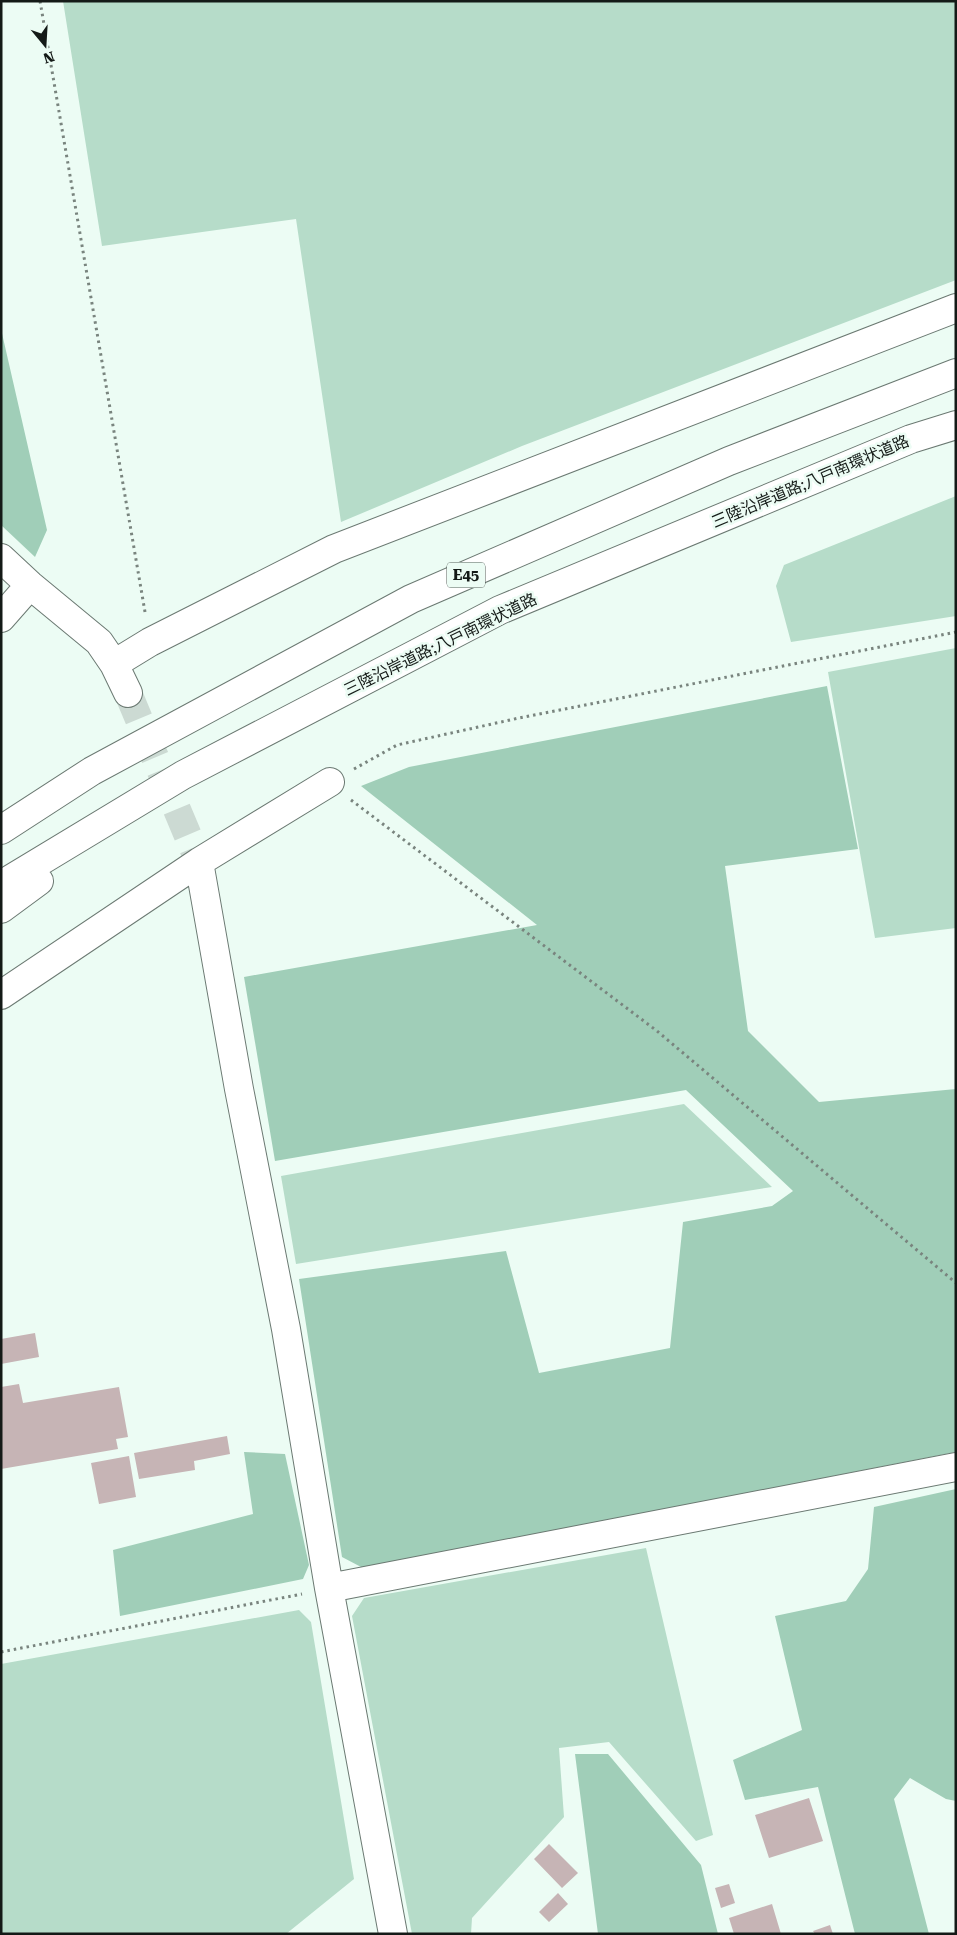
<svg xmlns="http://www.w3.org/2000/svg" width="957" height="1935" font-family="'Roboto Serif','Noto Sans JP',serif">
<rect width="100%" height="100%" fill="#ecfcf4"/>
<!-- green -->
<path fill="#b6dcc9" d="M63 1H956V280L522 446 341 522 296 219 102 246Z
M956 496V616L791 642 776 586 784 565Z
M956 648V928L875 938 828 672Z
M684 1104 772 1187 296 1264 281 1176Z
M646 1548 713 1835 696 1841 609 1742 559 1748 564 1817 472 1918 471 1934H412L352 1616 364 1598Z
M299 1610 311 1622 354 1879 286 1934H1V1664Z"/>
<!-- forest -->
<path fill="#a0ceb8" d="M1 329 47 530 35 557 1 525Z
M827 686 858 849 725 866 748 1031 819 1102 956 1089V1452L363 1568 342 1557 299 1279 506 1251 539 1373 670 1348 683 1222 772 1206 793 1191 686 1090 275 1161 244 977 537 925 361 786 409 767Z
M244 1452 285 1454 309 1565 303 1579 120 1616 113 1550 253 1514Z
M956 1489V1801L946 1799 910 1778 894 1799 929 1934H855L818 1787 745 1800 733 1760 802 1730 775 1616 846 1601 868 1569 874 1507Z
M575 1754H608L701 1865 718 1934H598Z"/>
<!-- building -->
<path fill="#c6b4b5" d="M35 1333 39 1357 1 1364V1339Z
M19 1384 23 1403 119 1387 128 1437 116 1439 118 1449 1 1469V1387Z
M227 1436 230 1454 194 1461 195 1470 139 1479 134 1453Z
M129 1456 136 1497 99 1504 91 1463Z
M809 1798 823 1841 769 1858 755 1815Z
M549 1844 578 1873 562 1888 534 1859Z
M729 1884 735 1903 721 1908 715 1888Z
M558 1893 568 1904 549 1922 539 1912Z
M772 1904 781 1934H734L729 1918Z
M830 1925 833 1934H815L813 1931Z"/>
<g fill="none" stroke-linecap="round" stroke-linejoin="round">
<!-- minor-tunnel -->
<path stroke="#ccdad3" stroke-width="28" stroke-dasharray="28 14" stroke-linecap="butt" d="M128 693 199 862"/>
<defs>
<path id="minor" d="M1 558 30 585 99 642 114 664 128 693
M1 618 30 585
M114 664 150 642 334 549 956 308
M199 862 239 1089 286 1329 329 1588 393 1934
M1 995 199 862 330 782
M329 1588 956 1467"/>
<path id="highway" d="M1 830 92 771 411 599 729 461 956 373
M1 885 183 775 500 610 911 439 956 425
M1 909 39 881"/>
</defs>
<!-- minor casing -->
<use href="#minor" stroke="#6b7972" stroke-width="30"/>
<!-- highway casing -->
<use href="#highway" stroke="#6b7972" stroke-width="30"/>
<!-- path -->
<path stroke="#79847e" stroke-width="3" stroke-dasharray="2.5 4" stroke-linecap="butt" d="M40 1 145 612
M354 769 397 745 519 718 956 632
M351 800 657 1031 956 1283
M1 1652 302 1594"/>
<!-- minor -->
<use href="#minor" stroke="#fff" stroke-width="28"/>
<!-- highway -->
<use href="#highway" stroke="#fff" stroke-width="28"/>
</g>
<g text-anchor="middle" stroke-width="5" stroke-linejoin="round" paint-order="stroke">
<!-- shield labels -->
<rect fill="#ecfcf4" stroke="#555e59" stroke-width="1" x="447" y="562.5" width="38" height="25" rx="4"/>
<g font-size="15" font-weight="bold" fill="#141a17">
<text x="466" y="580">E45</text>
</g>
<!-- street labels -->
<g font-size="16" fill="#141a17" stroke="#ecfcf4">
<text transform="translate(810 481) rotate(-23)" y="6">三陸沿岸道路;八戸南環状道路</text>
<text transform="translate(440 644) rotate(-26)" y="6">三陸沿岸道路;八戸南環状道路</text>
</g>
</g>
<!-- border -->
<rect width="957" height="1935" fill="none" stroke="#141a17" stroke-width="5"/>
<!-- north arrow -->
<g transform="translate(45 45) rotate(162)" stroke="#ecfcf4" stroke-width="4" paint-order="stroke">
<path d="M0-4L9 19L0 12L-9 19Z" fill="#141a17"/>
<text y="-8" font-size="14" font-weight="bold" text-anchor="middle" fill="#141a17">N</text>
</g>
</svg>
